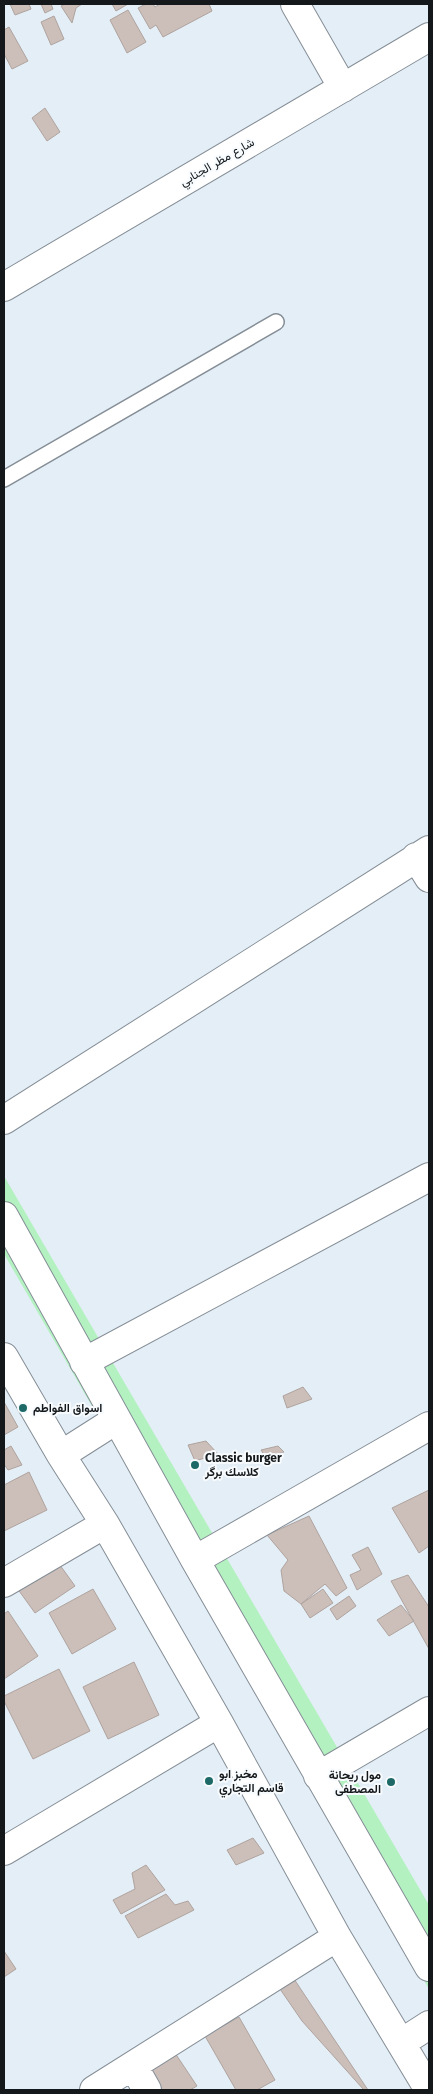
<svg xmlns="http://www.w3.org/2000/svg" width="433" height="2094" font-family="'Fira Sans',Vazirmatn,sans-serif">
<rect width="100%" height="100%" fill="#e4eef7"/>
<!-- green -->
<path fill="#b3f1c0" d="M4 1176 429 1905V1989L4 1254Z"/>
<!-- building -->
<path fill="#ccbfba" stroke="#afa39e" d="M10 4H29L31 9 15 15Z
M41 4H51L53 9 45 13Z
M65 4H82L76 8 72 23 61 6Z
M112 4H128L116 11Z
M146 4H153L155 7 160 4H209L212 11 163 37 156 25 150 29 138 8Z
M128 10 146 42 127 53 110 20Z
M54 16 64 39 51 45 41 22Z
M9 27 28 61 12 69 4 54V30Z
M45 108 60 132 47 141 32 118Z
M303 1387 312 1399 287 1408 283 1396Z
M4 1402 18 1427 4 1435Z
M206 1441 218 1454 195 1461 188 1445Z
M11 1446 22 1465 8 1470 4 1464V1450Z
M278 1446 284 1452 266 1458 261 1450Z
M29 1472 47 1510 4 1531V1485Z
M429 1490V1546L419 1553 392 1508Z
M309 1516 347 1588 336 1596 325 1584 301 1604 284 1591 281 1570 288 1560 267 1535Z
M368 1547 382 1574 357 1590 350 1575 361 1570 352 1555Z
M57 1561 75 1586 35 1613 17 1588Z
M408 1575 429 1607V1649L391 1581Z
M93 1589 116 1629 72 1654 49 1613Z
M323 1589 333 1603 310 1618 301 1604Z
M349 1596 356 1606 337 1620 330 1609Z
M401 1605 414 1621 389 1636 377 1620Z
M8 1611 38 1656 4 1679V1614Z
M134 1662 159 1715 108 1739 83 1687Z
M59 1669 90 1731 33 1759 4 1701V1696Z
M253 1838 264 1853 236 1865 227 1850Z
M146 1865 165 1890 121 1914 113 1900 135 1889 132 1873Z
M166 1894 175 1905 188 1901 194 1910 138 1938 125 1916Z
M4 1951 16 1969 4 1977Z
M294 1979 368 2090H364L302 2021 280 1989Z
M239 2017 275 2080 257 2090H236L205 2036Z
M175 2053 197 2086 190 2090H162L149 2070Z"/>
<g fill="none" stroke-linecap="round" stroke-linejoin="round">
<defs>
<path id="service" d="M4 479 276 322"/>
<path id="minor" d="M295 4 343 88
M4 287 429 37
M416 857 429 878
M4 1120 429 850
M4 1216 195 1560 429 1967
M4 1357 61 1455 105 1524 219 1723 337 1937 429 2090
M84 1362 429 1177
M61 1455 116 1420
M195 1560 429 1426
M4 1583 105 1524
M318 1776 429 1711
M4 1851 219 1723
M401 2043 429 2025
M134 2067 147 2090
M94 2090 337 1937"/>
</defs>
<!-- service casing -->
<use href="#service" stroke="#858e96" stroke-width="18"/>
<!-- minor casing -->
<use href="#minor" stroke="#858e96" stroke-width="30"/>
<!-- service -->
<use href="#service" stroke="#fff" stroke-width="15"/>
<!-- minor -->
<use href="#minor" stroke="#fff" stroke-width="28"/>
</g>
<!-- markers -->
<g fill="#1c6967" stroke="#f7fbfe" stroke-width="2">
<circle cx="23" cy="1408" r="5"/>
<circle cx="195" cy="1465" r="5"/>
<circle cx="209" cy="1781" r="5"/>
<circle cx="391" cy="1782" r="5"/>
</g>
<g text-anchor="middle" stroke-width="4" stroke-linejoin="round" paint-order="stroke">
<!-- street labels -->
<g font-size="12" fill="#14181b" stroke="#f7fbfe">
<text transform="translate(217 162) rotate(-30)" y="4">شارع مظر الجنابي</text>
</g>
<!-- poi labels -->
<g font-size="12" font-weight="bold" fill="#14181b" stroke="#f7fbfe" text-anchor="start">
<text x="33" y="1412">اسواق الفواطم</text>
<text x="205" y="1462">Classic burger<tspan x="205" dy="14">كلاسك برگر</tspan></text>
<text x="219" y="1778">مخبز ابو<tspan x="219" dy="14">قاسم التجاري</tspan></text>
<text x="381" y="1779" text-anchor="end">مول ريحانة<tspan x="381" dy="14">المصطفى</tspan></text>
</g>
</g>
<!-- border -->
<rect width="433" height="2094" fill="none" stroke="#14181b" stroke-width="10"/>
</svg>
